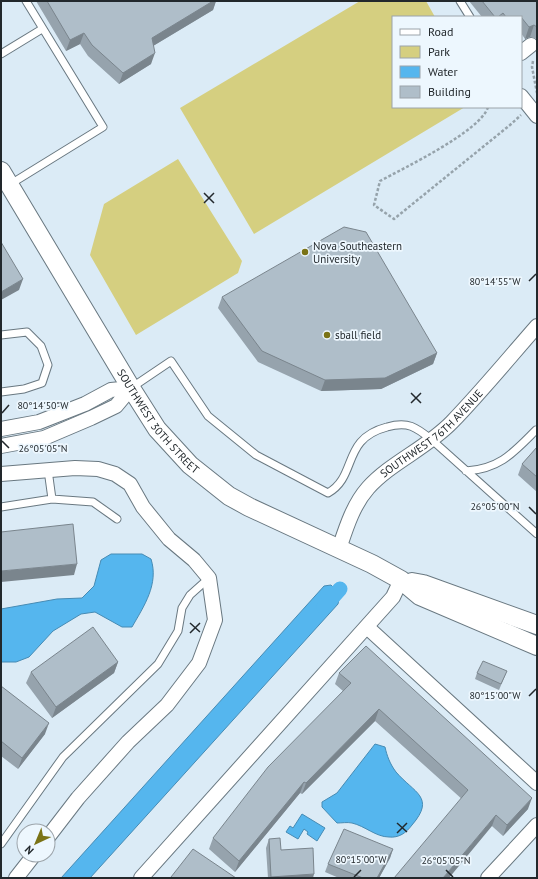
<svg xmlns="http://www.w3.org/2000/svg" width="538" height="879" font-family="'PT Sans',sans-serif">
<rect width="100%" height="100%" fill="#dbebf6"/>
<!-- green -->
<path fill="#d5cf80" d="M360 1H426L435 17H393V107H465L254 234 180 108Z
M178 159 242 261 238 273 136 335 90 255 104 204Z"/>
<!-- water -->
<path fill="#55b6ee" stroke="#468bb4" d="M111 554H142L151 559C159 584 144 606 132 627H122L95 612 81 614 53 631 29 657 16 662H1V609L57 599 82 598 94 586 101 560Z
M331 585 340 594 338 604 90 878H61L324 586Z
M375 744 385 747C387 756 390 764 396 772 414 793 436 797 412 825 406 833 399 838 389 837 376 837 365 826 352 823 347 822 342 823 337 823L322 807V802L337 793Z
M302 814 325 828 317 841 307 834 308 832 304 829 298 839 286 832 290 826 293 828Z"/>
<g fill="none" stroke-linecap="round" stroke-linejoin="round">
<!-- canal -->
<path stroke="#55b6ee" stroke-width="15" d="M324 607 340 589"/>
<defs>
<path id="service" d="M460 1 470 17
M1 54 42 29
M9 185 103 127 26 1
M1 335 27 332 41 346 48 365 42 383 24 389 1 392
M131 388 171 361 208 416 256 455 328 493C358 476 341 439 387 427 408 421 416 427 432 440L537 534
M466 471C500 469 514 452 536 430
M52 499 93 502 117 519
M1 507 52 499 48 470
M1 844 63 757 158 664 178 631 182 608 190 595 209 578"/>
<g id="minor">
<path d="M521 53 531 45"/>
<path d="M521 96 537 116"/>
<path d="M1 429 39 422 85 404 111 390 131 388"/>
<path d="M1 446 44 438 91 418 116 406 131 388"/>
<path d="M1 474 75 468 98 469 115 474 130 484 143 507 169 539 194 560 209 578 215 620 199 663 167 705 128 742 78 798 48 837"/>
<path id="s1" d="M339 549C346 528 353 505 368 488 390 463 427 448 452 422 481 392 509 358 537 326"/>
<path d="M367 627 537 783"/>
<path d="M16 878 34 855"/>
<path d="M141 878 393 597 401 580"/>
<path d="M488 878 537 825"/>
</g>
<g id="tertiary">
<path id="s2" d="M1 171 131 388 157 429 190 465 229 496 249 507 372 564 401 580 420 596 537 646"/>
<path d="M412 582 423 584 537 625"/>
</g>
</defs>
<!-- service casing -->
<use href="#service" stroke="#697881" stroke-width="9"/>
<!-- minor casing -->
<use href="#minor" stroke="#697881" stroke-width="16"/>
<!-- tertiary casing -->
<use href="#tertiary" stroke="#697881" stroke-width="20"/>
<!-- path -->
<path stroke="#96a3ab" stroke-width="2.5" stroke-dasharray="3 2" stroke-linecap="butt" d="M533 61 532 67 537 93
M488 107C481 131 404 168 380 181L374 205 394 219 510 125 521 115"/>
<!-- service -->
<use href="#service" stroke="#fff" stroke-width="7"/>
<!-- minor -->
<use href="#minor" stroke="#fff" stroke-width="14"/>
<!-- tertiary -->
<use href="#tertiary" stroke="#fff" stroke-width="18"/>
</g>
<!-- wall -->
<path fill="#96a3ad" d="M36 1H216L213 10 153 46 151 64 119 84 88 56 80 44 66 51Z
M469 1H537V39L530 37 525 39 521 33V17H482Z
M222 297 437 353 433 364 381 389 321 391 258 362 218 308Z
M537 447V492L518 475 522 464Z
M118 662 114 673 52 718 26 683 31 672Z
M507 671 499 690 475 679 477 673Z
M339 673 528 809 503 836 375 721 302 794 300 793 235 872 209 849 213 838 343 691 335 684Z
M1 686 45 734 18 769 1 756Z
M269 839 281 850 313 878H268L266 848Z
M393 849 390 858 379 878H339L325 872 328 864Z"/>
<!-- shaded-wall -->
<path fill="#7a858d" d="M213 1H216L213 10 148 49 152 38Z
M534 25 530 37 525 39 529 27Z
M84 33 80 44 66 51 70 40Z
M155 53 151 64 119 84 123 73Z
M23 279 19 290 1 300V292Z
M437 353 433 364 381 389 321 391 325 380Z
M77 564 74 575 1 582V571Z
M118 662 114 673 52 718 56 707Z
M379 709 375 721 302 794 306 783Z
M49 723 45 734 18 769 22 758Z
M304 782 300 793 235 872 239 861Z
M532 798 528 809 503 836 507 825Z
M496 815 492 826 449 878H443Z
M393 849 390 858 379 878H377Z
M314 874 313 878H271V877Z"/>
<!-- building -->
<path fill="#afbec9" stroke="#7a858d" d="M47 1H213L152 38 155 53 123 73 92 45 84 33 70 40Z
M482 1H537V27L534 25 529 27 521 17H506L503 13 498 17H495Z
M344 227 366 232 437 353 385 378 325 380 262 351 222 297Z
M1 242 23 279 1 292Z
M537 447V477L522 464Z
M73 524 77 564 1 571V532Z
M93 627 118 662 56 707 31 672Z
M366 646 532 798 507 825 496 815 443 878H394L468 790 379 709 306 783 304 782 239 861 213 838 268 767 351 683 339 673Z
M483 661 507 671 501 684 477 673Z
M1 686 49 723 22 758 1 741Z
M344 829 393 849 377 878H363L328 864Z
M280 838 281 850 313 848 314 874 271 877 269 839Z
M193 849 236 878H173L171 877Z"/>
<!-- ticks -->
<path fill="none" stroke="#22282c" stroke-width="1.5" d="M204 193 214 203M204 203 214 193M529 281 536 274M411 393 421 403M411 403 421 393M2 413 9 405M2 441 9 448M529 507 536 514M190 623 200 632M190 633 200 623M529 696 536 689M397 823 407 832M397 833 407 823M446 870 453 877M354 877 361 870"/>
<!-- markers -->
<g fill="#7a7316" stroke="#edf7fe" stroke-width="1.5">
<circle cx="305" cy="252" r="4"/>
<circle cx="327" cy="335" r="4"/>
</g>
<g text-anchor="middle" stroke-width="3.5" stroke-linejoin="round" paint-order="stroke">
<!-- poi labels -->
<g font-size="11" fill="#22282c" stroke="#edf7fe" text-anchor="start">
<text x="313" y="250">Nova Southeastern<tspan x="313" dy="13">University</tspan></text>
<text x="335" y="339">sball field</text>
</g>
<!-- street labels -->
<g font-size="11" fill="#22282c" stroke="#edf7fe">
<text dy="4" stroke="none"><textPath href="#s2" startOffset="296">SOUTHWEST 30TH STREET</textPath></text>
<text dy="4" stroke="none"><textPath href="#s1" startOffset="152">SOUTHWEST 76TH AVENUE</textPath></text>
</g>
</g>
<g font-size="10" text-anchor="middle" fill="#22282c" stroke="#edf7fe" stroke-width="3.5" stroke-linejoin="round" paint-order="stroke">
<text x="495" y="285">80°14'55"W</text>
<text x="43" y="409">80°14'50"W</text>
<text x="43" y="452">26°05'05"N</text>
<text x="495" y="510">26°05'00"N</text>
<text x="495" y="699">80°15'00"W</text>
<text x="361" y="863">80°15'00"W</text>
<text x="446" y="864">26°05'05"N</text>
</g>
<!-- border -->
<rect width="538" height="879" fill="none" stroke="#22282c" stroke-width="4"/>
<!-- legend -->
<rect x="392" y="16" width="130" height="92" fill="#edf7fe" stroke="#9ca4aa"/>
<rect x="400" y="29" width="20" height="6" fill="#ffffff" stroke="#9ca4aa"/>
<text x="428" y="36" font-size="12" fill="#22282c">Road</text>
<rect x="400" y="46" width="20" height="12" fill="#d5cf80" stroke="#9ca4aa"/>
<text x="428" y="56" font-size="12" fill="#22282c">Park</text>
<rect x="400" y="66" width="20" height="12" fill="#55b6ee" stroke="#9ca4aa"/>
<text x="428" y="76" font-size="12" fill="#22282c">Water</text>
<rect x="400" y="86" width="20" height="12" fill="#afbec9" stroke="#9ca4aa"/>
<text x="428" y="96" font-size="12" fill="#22282c">Building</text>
<!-- north arrow -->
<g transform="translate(36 843) rotate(224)"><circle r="19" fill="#edf7fe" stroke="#9ca4aa"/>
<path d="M0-3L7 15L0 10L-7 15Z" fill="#7a7316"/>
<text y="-6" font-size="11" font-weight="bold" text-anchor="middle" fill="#22282c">N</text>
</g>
</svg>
